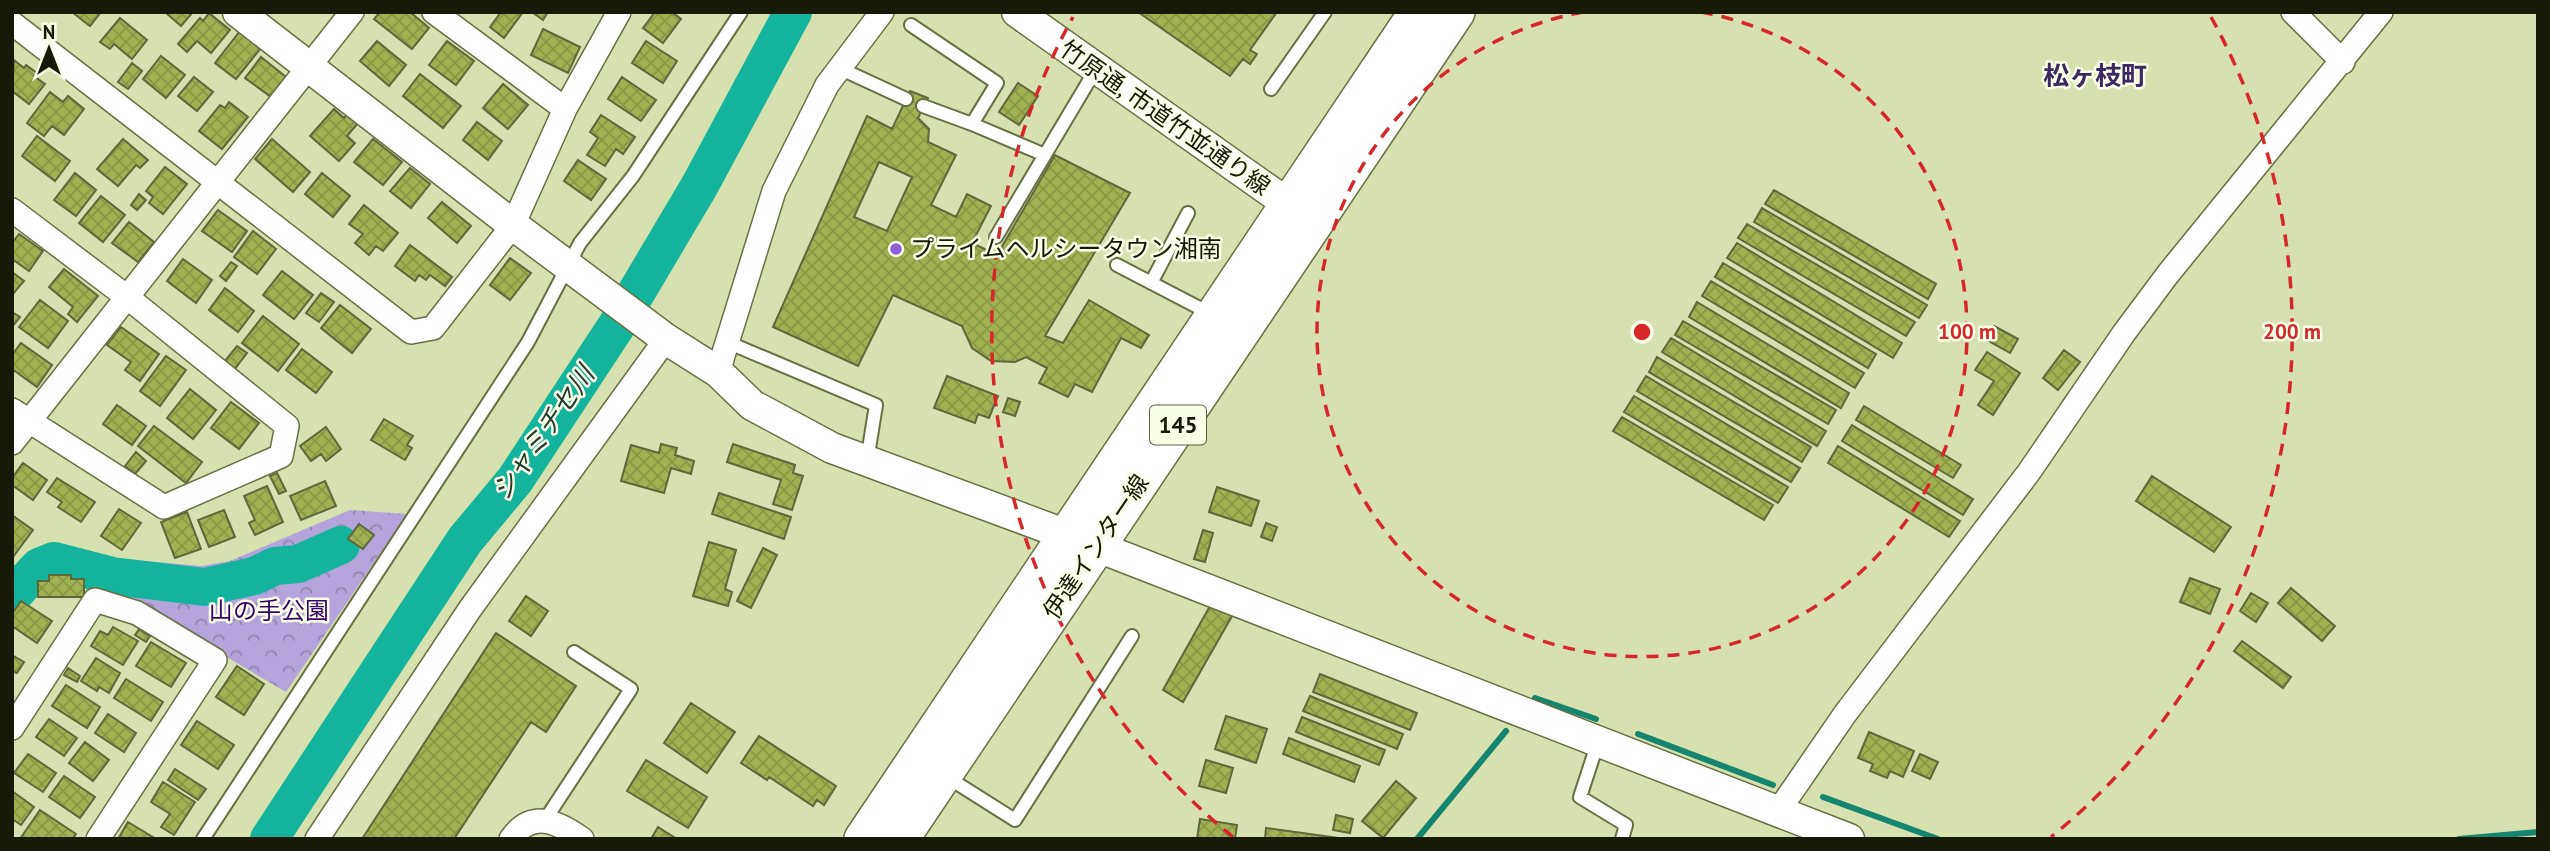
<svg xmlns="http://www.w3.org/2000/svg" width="2550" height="851" font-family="'PT Sans','Noto Sans JP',sans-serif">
<defs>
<pattern id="park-crowns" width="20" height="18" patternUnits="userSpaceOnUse" patternTransform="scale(1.75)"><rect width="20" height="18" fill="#b4a4db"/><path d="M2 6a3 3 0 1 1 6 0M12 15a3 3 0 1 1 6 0" fill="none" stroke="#9185b0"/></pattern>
<pattern id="building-cross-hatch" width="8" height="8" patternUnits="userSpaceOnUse" patternTransform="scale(1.75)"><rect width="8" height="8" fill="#a1b252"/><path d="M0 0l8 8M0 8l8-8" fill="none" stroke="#8a9846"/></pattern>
</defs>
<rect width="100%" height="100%" fill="#d6e1af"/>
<!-- park -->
<path fill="url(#park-crowns)" d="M350 510 407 514 286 692 128 599 134 560 201 566 230 561Z"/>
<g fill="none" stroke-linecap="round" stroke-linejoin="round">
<!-- stream -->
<path stroke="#15856f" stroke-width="6" d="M1535 698 1596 719
M1638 734 1773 785
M1823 797 1938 839
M1417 839 1506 731
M2459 839 2538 832"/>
<!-- river -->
<path stroke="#14b39b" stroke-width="38" d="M12 596 39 567 54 561 112 576 205 587 254 576 275 566 298 564 341 545
M269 839 465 540 515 480 617 325 700 185 793 12"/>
</g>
<!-- building -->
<path fill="url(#building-cross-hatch)" stroke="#5f683b" stroke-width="2" fill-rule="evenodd" d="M72 12H101L90 26Z
M165 12H193L181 26Z
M380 12H410L429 28 412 49 374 19Z
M501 12H523L504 38 490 27Z
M532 12H548L543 20Z
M655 12H672L681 19 663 43 643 28Z
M1138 12H1277L1250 50 1257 54 1250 64 1243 59 1230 76Z
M209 13 230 30 211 53 197 41 187 52 178 44 200 18 203 21Z
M120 18 147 40 132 59 114 44 110 49 100 42Z
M543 29 580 47 568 73 531 55Z
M240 31 261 48 236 79 215 63Z
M377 41 406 65 389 86 360 61Z
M447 41 474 61 456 85 429 65Z
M646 41 677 61 663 83 632 63Z
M161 56 185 75 166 98 143 79Z
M261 57 286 77 271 97 245 78Z
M14 60 24 68 26 65 37 73 34 76 45 84 29 104 12 91Z
M132 63 142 71 128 89 118 82Z
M420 74 461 106 443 128 403 96Z
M194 77 213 92 197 111 178 96Z
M622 77 656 100 641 121 608 99Z
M1018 83 1038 96 1019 125 999 112Z
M503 84 528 105 508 129 483 108Z
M910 91 928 98 918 118 929 129 928 142 956 155 931 205 956 217 967 194 991 206 972 243 997 255 1055 155 1130 193 1045 336 1063 343 1089 300 1149 335 1141 348 1121 338 1092 392 1075 384 1068 397 1039 383 1047 368 1026 357 1015 362 991 361 972 348 962 326 893 295 858 366 773 327 867 116 892 129ZM879 162 912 177 887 231 854 217Z
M50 92 63 102 68 96 84 109 64 135 52 126 44 136 27 123Z
M229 102 248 117 222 149 199 131 220 105 225 108Z
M334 109 344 118 348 113 358 123 347 136 355 143 339 161 310 136Z
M601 115 635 137 623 154 616 149 605 166 587 155 598 138 590 132Z
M477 122 502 141 488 160 463 140Z
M37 136 70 161 55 181 22 156Z
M123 139 148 160 140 168 136 165 118 186 97 169Z
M272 139 310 172 293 192 255 159Z
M373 139 402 162 383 185 354 162Z
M578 160 606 179 591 200 564 181Z
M165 167 187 184 163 214 149 203 153 197 146 191Z
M410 168 430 184 411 208 390 191Z
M75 173 96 190 76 216 54 200Z
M322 173 350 196 333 217 305 194Z
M1774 190 1936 284 1928 299 1765 204Z
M139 194 146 200 137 210 131 205Z
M101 196 125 215 103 242 79 223Z
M442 202 471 226 457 243 428 218Z
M364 205 398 233 383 251 376 246 369 255 355 243 363 234 349 224Z
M1762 208 1927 305 1919 318 1754 222Z
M218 210 247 231 232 252 202 231Z
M129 222 154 242 138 262 112 243Z
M1747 224 1915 322 1906 336 1738 238Z
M253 231 276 249 257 274 234 257Z
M19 234 43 251 29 271 12 259V243Z
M1737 243 1902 343 1893 358 1727 258Z
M410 245 452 277 445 286 430 275 426 280 419 275 415 281 395 266Z
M510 258 531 273 510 300 490 285Z
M183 259 212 280 196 303 167 281Z
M231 262 237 266 226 281 220 276Z
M1723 263 1876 354 1868 368 1715 277Z
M64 269 98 296 77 322 68 314 73 307 49 287Z
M282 271 313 295 294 319 263 295Z
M12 272 24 281 12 295Z
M1711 281 1864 373 1855 388 1702 296Z
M225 288 254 311 238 332 209 310Z
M321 293 334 302 319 322 306 313Z
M40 300 68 321 48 348 19 327Z
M1697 302 1849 393 1841 408 1689 317Z
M340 305 371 329 352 353 321 328Z
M12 312 20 317 12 327Z
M263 316 299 344 278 371 242 343Z
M1683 321 1836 410 1828 424 1675 335Z
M1994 326 2018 339 2010 353 1987 340Z
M121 327 159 354 140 381 125 370 131 362 107 345Z
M1671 338 1826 431 1817 446 1662 352Z
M21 343 52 365 37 387 12 369V355Z
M237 346 247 353 234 370 224 362Z
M302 349 332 372 316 393 286 370Z
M2064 350 2080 362 2058 390 2043 378Z
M1987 352 2020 373 1993 415 1978 405 1994 381 1975 370Z
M166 356 186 370 160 406 140 391Z
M1657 357 1811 447 1802 462 1649 372Z
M947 376 998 396 989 418 978 414 975 423 934 408Z
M1646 376 1800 468 1791 482 1637 391Z
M190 389 216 410 193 439 167 418Z
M1634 396 1788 487 1778 503 1624 412Z
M1008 398 1020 402 1015 416 1003 412Z
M231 402 259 423 239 449 211 428Z
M117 405 146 426 132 445 103 424Z
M1864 406 1961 465 1953 478 1856 420Z
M1622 417 1773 505 1764 520 1613 431Z
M384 419 413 436 407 445 412 448 405 460 371 440Z
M1852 425 1973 499 1963 515 1842 441Z
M154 426 202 462 186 483 138 446Z
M326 427 341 449 326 461 321 454 311 461 300 446Z
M661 444 677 448 675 455 694 461 691 474 671 468 664 493 621 481 631 445 659 453Z
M733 444 795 465 793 473 803 476 792 510 773 504 781 480 727 462Z
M1838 446 1960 521 1949 537 1828 463Z
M136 452 146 461 135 474 125 466Z
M23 463 47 480 33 500 12 485V478Z
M277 473 286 491 279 494 270 476Z
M2152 476 2231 527 2214 552 2136 501Z
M57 478 95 502 81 522 58 507 62 502 47 492Z
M325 481 336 506 301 520 290 496Z
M267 486 283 522 255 535 249 523 255 520 244 496Z
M1217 487 1259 501 1251 526 1209 512Z
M719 493 791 517 784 539 712 514Z
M119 509 141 523 122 550 101 536Z
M224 510 235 537 209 547 198 520Z
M187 512 201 549 175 558 161 522Z
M12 515 33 530 13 557 12 556Z
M1266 523 1277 527 1272 541 1261 537Z
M359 524 374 535 363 549 348 539Z
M1203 530 1213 533 1205 562 1194 559Z
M709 542 736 550 725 589 732 592 728 606 693 596Z
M763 548 777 555 751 608 737 601Z
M49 575H71V579H84V597H38V581H49Z
M2190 578 2220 589 2210 614 2180 602Z
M2291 588 2335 626 2322 641 2278 603Z
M2251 593 2268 603 2256 622 2240 611Z
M526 596 548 611 531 636 509 621Z
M21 601 52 621 37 643 12 626V614Z
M1211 604 1232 616 1183 702 1163 690Z
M113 627 138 641 123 665 91 646 100 631 108 635Z
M139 629 150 636 146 642 135 635Z
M496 633 576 686 546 732 531 722 454 839H362Z
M2242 641 2291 677 2283 688 2234 651Z
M151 642 186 663 171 687 136 666Z
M12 655 24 662 17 673 12 671Z
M96 658 120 673 109 693 99 687 97 691 81 681Z
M237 666 264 684 244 715 216 697Z
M68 668 80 676 77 682 64 675Z
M1320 674 1417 713 1410 730 1313 692Z
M126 679 163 702 151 721 114 698Z
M66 685 100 707 87 728 52 706Z
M1310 696 1403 734 1397 749 1303 711Z
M691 703 735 732 707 773 664 743Z
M108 714 136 733 124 752 95 733Z
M1226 716 1267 729 1256 763 1215 749Z
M1302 717 1385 750 1379 765 1296 732Z
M49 719 77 738 64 756 36 737Z
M197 721 234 745 218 769 181 745Z
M1869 732 1914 751 1903 777 1890 771 1887 778 1870 771 1873 764 1858 758Z
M759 736 836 786 824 805 817 800 813 806 769 777 767 780 741 763Z
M1289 738 1360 766 1354 782 1283 754Z
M85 742 109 760 93 781 69 763Z
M28 754 56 773 43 792 14 773Z
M1920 754 1938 762 1930 779 1912 771Z
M646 760 707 797 688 828 627 791Z
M1206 760 1233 768 1226 793 1199 786Z
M175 769 206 789 198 800 168 780Z
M64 776 95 797 80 818 49 797Z
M1396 781 1416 798 1383 838 1362 821Z
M163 782 195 802 174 835 161 827 170 814 151 802Z
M12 791 34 807 21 825 12 819Z
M40 810 76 834 73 839H20Z
M1336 815 1353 819 1350 833 1333 830Z
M1200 819 1237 825 1235 839H1197Z
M128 822 156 839H118Z
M658 827 677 839H651Z
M1266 828 1346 839H1265Z"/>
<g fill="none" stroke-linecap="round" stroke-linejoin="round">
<defs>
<path id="service" d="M911 25 997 83 972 124
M839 68 906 99
M1271 89 1325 12
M923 106 972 124 1045 155
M996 237 1096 69
M1117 265 1213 315
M1151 283 1188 213
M727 342 876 405 867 461
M1598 742 1580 797 1626 825 1622 839
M947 777 1015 820 1132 636
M545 820 631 689 574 652
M203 839 528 342 580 243 633 176 741 12"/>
<path id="minor" d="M434 12 565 109 619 12
M2293 12 2343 62
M12 23 411 332 433 328 513 225 565 109
M12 210 127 297 287 426 281 456 164 507 12 410
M718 372 774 191 827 85 882 12
M12 443 352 12
M12 728 95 600 137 613 215 660 98 839
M1779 810 1845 714 2029 472 2124 333 2168 274 2381 12
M317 839 470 609 666 339
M511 839C532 809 558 822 582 839"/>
<path id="tertiary" d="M238 12 513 225 666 339 718 372 752 405 832 448 1067 535 1849 839
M1017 12 1305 216"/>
<path id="primary" d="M863 839 1418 12
M900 839 1456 12"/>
</defs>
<!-- service casing -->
<use href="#service" stroke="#677043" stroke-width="16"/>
<!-- minor casing -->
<use href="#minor" stroke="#677043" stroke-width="26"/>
<!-- tertiary casing -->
<use href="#tertiary" stroke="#677043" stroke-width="33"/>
<!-- primary casing -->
<use href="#primary" stroke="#677043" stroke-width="40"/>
<!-- service -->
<use href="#service" stroke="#fff" stroke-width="12"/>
<!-- minor -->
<use href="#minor" stroke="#fff" stroke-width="23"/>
<!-- tertiary -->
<use href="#tertiary" stroke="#fff" stroke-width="30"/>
<!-- primary -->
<use href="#primary" stroke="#fff" stroke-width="37"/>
</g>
<!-- distance rings -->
<g fill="none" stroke="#d62828" stroke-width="3.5" stroke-dasharray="12 9">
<path d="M1701 12A325 325 0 1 1 1583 12"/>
<path d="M1233 837A650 650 0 0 1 1073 17M2211 17A650 650 0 0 1 2051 837"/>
</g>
<!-- markers -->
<circle fill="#8d5fd8" stroke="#f9ffe6" stroke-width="2.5" cx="896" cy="249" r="7"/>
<g text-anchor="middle" stroke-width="5" stroke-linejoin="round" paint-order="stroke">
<!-- shield labels -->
<rect fill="#f9ffe6" stroke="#5b5f4b" stroke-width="2" x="1150" y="405.5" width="56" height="39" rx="5"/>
<g font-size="23" font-weight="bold" fill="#171a08">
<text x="1178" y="433">145</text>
</g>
<!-- street labels -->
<g font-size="24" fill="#171a08" stroke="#f9ffe6">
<text transform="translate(1165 118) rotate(35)" y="8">竹原通, 市道竹並通り線</text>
<text transform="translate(1096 547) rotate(-56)" y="8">伊達インター線</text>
</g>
<!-- poi labels -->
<g font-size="24" fill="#171a08" stroke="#f9ffe6" text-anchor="start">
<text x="910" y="257">プライムヘルシータウン湘南</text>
</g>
<!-- park labels -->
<g font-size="24" fill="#38026b" stroke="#f9ffe6">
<text x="269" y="619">山の手公園</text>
</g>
<!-- neighbourhood labels -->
<g font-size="26" font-weight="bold" fill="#3e2862" stroke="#f9ffe6">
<text x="2095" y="85">松ヶ枝町</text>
</g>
<!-- water labels -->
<g font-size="26" font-style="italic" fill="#203732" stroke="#f9ffe6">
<text transform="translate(543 433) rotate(-55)" y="9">シャミチセ川</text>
</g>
</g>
<circle cx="1642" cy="332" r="10" fill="#d62828" stroke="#f9ffe6" stroke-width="3.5"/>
<g font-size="21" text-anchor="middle" font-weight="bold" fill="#d62828" stroke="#f9ffe6" stroke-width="5" stroke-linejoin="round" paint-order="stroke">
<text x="1967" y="339">100 m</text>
<text x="2292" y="339">200 m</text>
</g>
<!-- border -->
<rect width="2550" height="851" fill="none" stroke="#171a08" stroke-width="28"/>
<!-- north arrow -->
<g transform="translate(49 49)" stroke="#f9ffe6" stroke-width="5" paint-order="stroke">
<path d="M0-5L12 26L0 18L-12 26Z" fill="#171a08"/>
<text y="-10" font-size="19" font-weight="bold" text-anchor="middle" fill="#171a08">N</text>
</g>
</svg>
